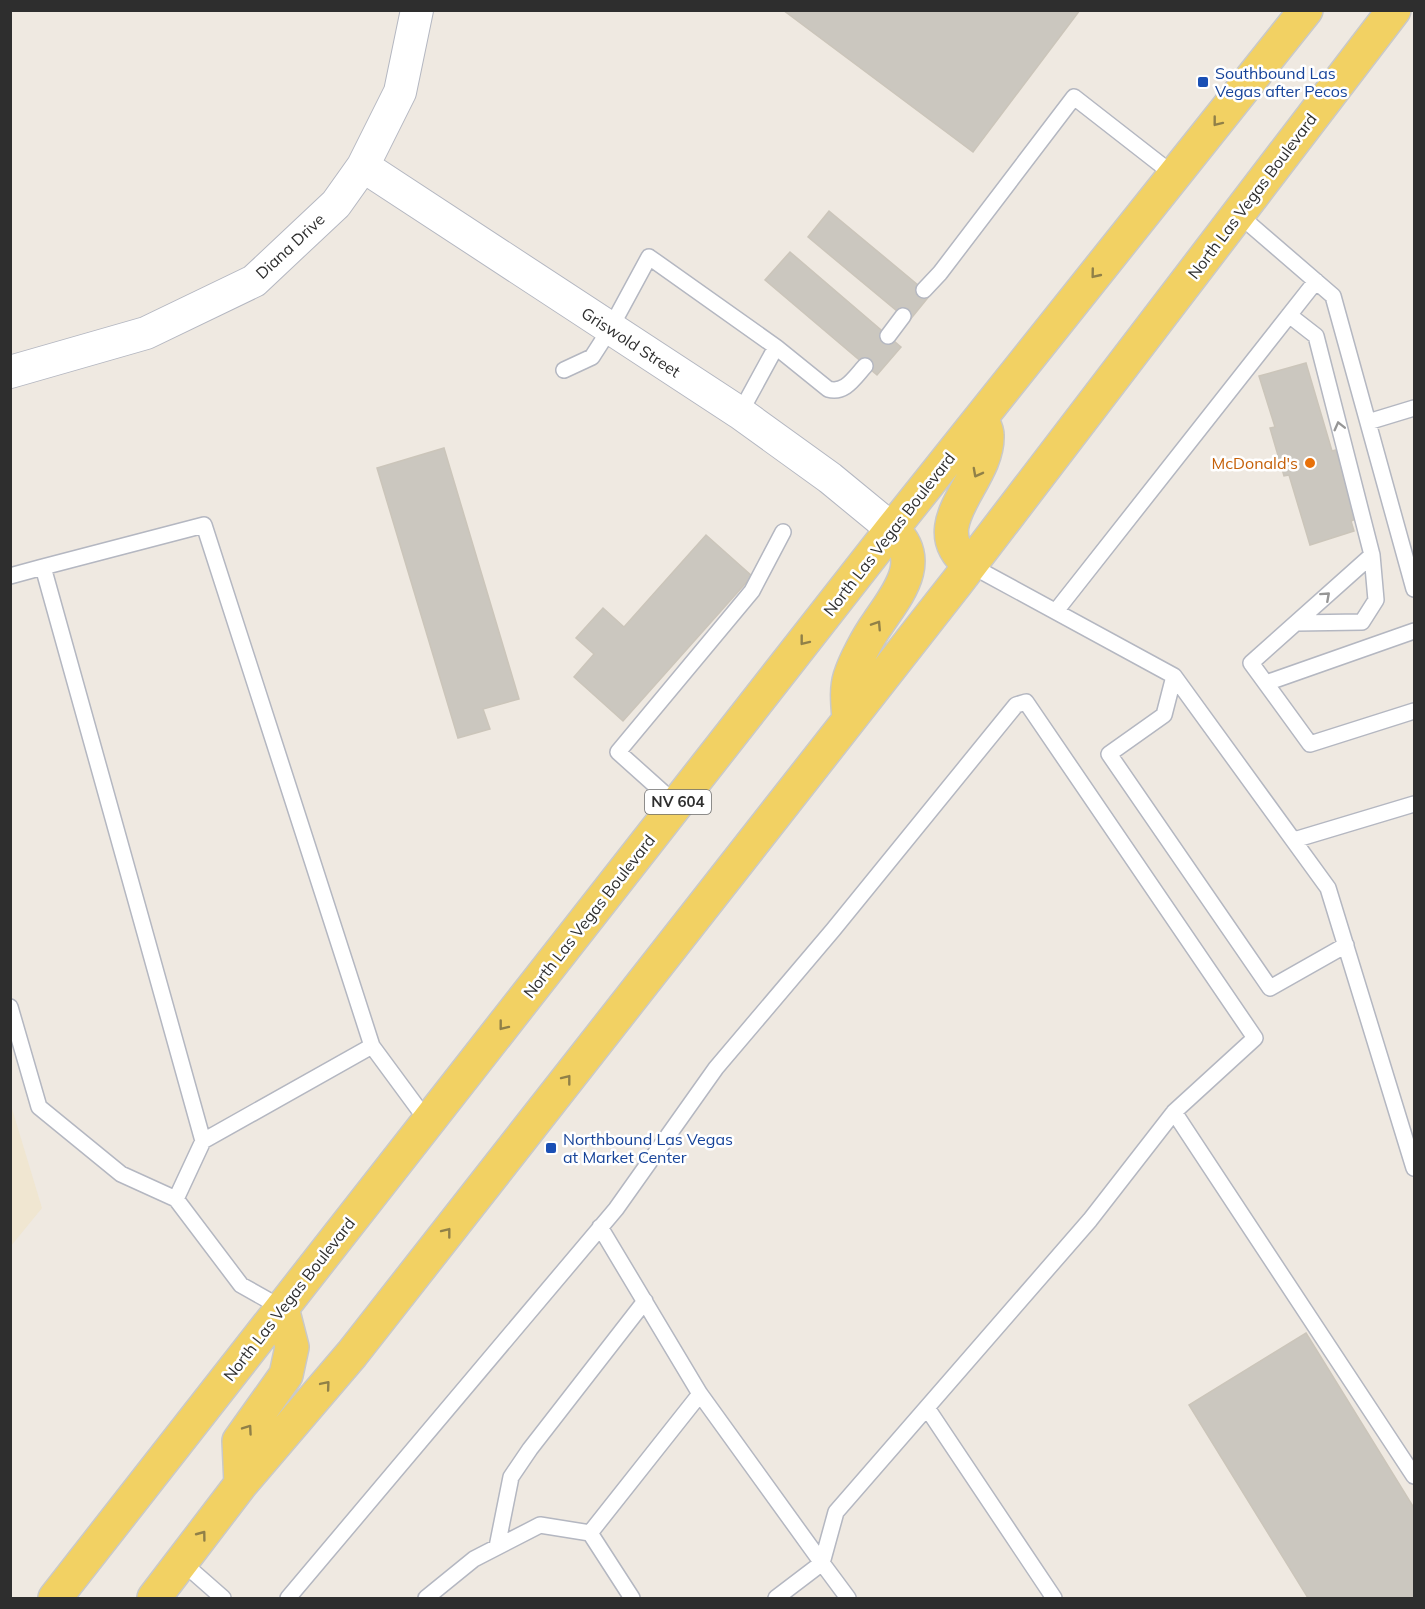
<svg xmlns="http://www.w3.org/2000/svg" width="1425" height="1609" font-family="Mulish,sans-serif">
<rect width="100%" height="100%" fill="#efe9e1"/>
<!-- education -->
<path fill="#f0e6d1" d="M10 1102 42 1208 11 1246H10Z"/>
<!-- building -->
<path fill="#cbc7bf" stroke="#cbc5ba" stroke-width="1.5" d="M783 10H1080L973 152Z
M829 211 930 295 909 321 808 237Z
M790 252 901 347 877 375 765 280Z
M1306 363 1332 451 1336 450 1356 519 1351 521 1354 531 1310 545 1289 475 1284 476 1270 428 1275 427 1259 376Z
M444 448 519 699 483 709 490 729 458 738 377 468Z
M706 535 752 576 623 721 574 677 594 654 576 638 603 608 624 627Z
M1306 1333 1414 1508V1598H1308L1189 1405Z"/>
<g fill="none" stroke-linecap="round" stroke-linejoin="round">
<defs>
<path id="service" d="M1238 214 1333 296 1414 589
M924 290 940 273 1074 97 1174 175
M1289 315 1316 336 1372 555 1251 663 1310 744 1414 711
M888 336 903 316
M564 370 592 357 610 329 649 257 776 347 828 389C845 394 854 378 865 366
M740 413 776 347
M1368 422 1414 408
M970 565 1174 676 1328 888 1414 1168
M10 576 43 567
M1056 611 1316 281
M1296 623 1362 622 1376 600 1372 555
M1174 676 1164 715 1109 754 1270 988 1346 945
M1266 683 1414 631
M676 804 618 752 752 591 783 532
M1294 840 1414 804
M10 1007 39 1107 121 1174 176 1199
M372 1046 203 1141 43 567 204 525 372 1046 428 1122
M1174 1112 1414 1476
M203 1141 176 1199 241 1285 282 1308
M600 1227 700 1394 822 1563 776 1598
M927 1408 1054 1598
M590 1533 700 1394
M497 1547 511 1477 530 1449 645 1301
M182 1562 223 1598
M288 1598 616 1209 716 1068 833 930 1016 705 1026 702 1255 1038 1174 1112 1090 1220 836 1512 822 1563 848 1598
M426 1598 474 1559 540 1525 590 1533 632 1598"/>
<path id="minor" d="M363 166 740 413 830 478 892 529
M10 372 146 333 254 281 336 204 363 166 400 92 417 10"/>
<path id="primary" d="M970 565C919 525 989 482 987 435 987 429 983 423 981 418
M849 719C848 705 846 690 850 677 855 661 868 637 878 623 898 593 926 561 892 529
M241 1484 239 1441 286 1375 292 1347 282 1308
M55 1598 892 529 1306 10
M154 1598 241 1484 352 1354 958 581 1394 10"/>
</defs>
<!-- service casing -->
<use href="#service" stroke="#b4b7c1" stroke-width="18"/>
<!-- minor casing -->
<use href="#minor" stroke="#b4b7c1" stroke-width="34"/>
<!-- primary casing -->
<use href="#primary" stroke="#c9c9c9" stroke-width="36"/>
<!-- service -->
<use href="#service" stroke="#fff" stroke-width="15"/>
<!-- minor -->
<use href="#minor" stroke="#fff" stroke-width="32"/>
<!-- primary -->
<use href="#primary" stroke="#f2d163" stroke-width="33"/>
</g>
<!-- one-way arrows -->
<defs><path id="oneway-chevron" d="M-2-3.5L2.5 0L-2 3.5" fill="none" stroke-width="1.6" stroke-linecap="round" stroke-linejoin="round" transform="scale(1.5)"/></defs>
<g stroke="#908048">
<use href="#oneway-chevron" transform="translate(1217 122) rotate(128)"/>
<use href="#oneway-chevron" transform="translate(1095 274) rotate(129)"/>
<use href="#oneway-chevron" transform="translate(977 473) rotate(118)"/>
<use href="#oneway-chevron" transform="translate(877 625) rotate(-57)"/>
<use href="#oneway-chevron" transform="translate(804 641) rotate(128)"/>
<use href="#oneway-chevron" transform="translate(503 1026) rotate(128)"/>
<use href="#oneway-chevron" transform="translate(567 1079) rotate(-52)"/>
<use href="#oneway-chevron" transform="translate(447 1232) rotate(-52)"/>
<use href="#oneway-chevron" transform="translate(326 1385) rotate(-50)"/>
<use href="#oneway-chevron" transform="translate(248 1429) rotate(-55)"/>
<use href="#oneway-chevron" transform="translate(202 1535) rotate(-53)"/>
</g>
<g stroke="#969696">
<use href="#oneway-chevron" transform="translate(1339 426) rotate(-104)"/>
<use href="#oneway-chevron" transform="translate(1326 596) rotate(-42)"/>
</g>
<!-- markers -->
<g fill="#1a4fb4" stroke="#fff" stroke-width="2">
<rect x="1197" y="76" width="12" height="12" rx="3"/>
<rect x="545" y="1142" width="12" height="12" rx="3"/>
</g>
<circle fill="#e8710a" stroke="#fff" stroke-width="2" cx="1310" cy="463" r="6"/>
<g text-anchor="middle" stroke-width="5" stroke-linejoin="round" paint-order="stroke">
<!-- shield labels -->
<rect fill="#fff" stroke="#6d6d6d" stroke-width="1.5" x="645" y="790" width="66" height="24" rx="4.5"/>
<g font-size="15" font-weight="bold" fill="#2e2e2e">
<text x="678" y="807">NV 604</text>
</g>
<!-- transit labels -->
<g font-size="16" fill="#164399" stroke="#fff" text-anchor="start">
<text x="1215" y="79">Southbound Las<tspan x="1215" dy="18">Vegas after Pecos</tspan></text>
<text x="563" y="1145">Northbound Las Vegas<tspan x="563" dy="18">at Market Center</tspan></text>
</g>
<!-- street labels -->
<g font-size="16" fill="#2e2e2e" stroke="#fff">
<text transform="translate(1252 196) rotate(-53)" y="6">North Las Vegas Boulevard</text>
<text transform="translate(290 246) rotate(-43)" y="6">Diana Drive</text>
<text transform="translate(631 342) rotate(33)" y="6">Griswold Street</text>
<text transform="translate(889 534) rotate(-52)" y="6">North Las Vegas Boulevard</text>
<text transform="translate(589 916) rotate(-52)" y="6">North Las Vegas Boulevard</text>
<text transform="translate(289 1299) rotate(-52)" y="6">North Las Vegas Boulevard</text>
</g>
<!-- food labels -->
<g font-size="16" fill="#c56008" stroke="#fff" text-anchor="end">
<text x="1298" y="469">McDonald's</text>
</g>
</g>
<!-- border -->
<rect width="1425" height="1609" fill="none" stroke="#2e2e2e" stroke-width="24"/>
</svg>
